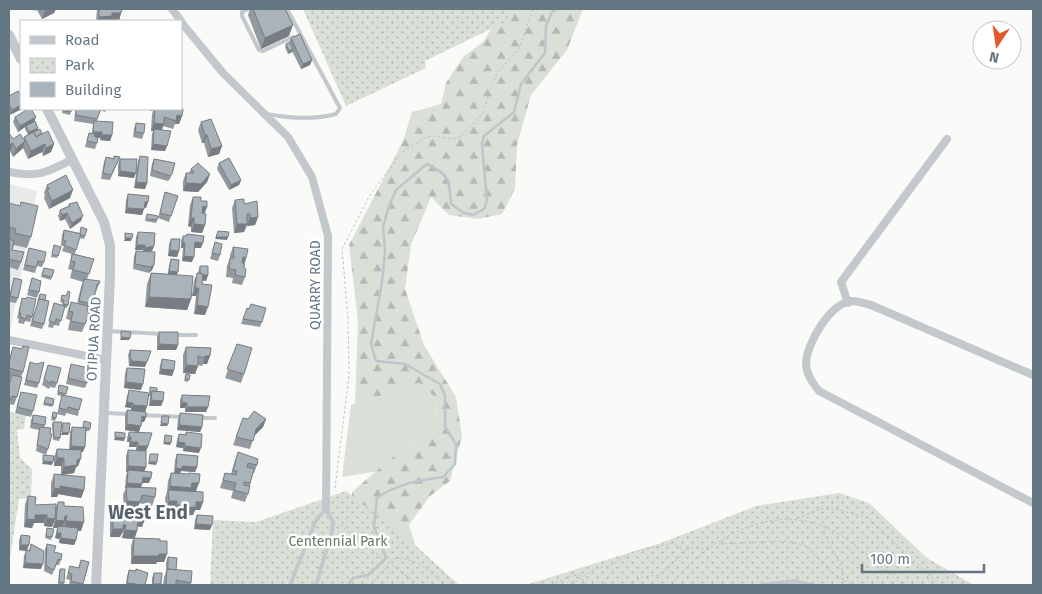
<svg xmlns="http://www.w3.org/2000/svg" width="1042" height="594" font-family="'Fira Sans',sans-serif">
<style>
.built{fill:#e8e9e9}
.grass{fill:#dadfd7}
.forest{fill:url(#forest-firs)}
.park{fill:url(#park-dots)}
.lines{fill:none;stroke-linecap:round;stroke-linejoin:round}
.stream{stroke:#bbc7cb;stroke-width:2.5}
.path{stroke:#bbbfc2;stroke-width:1;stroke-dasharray:2.5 2.5;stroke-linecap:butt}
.service{stroke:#c3c8cc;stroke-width:4}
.minor{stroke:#c3c8cc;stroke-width:8}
.tertiary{stroke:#c3c8cc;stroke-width:10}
.path-bridge{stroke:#bbbfc2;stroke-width:1;stroke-dasharray:2.5 2.5;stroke-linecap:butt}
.wall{fill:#929a9f}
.shaded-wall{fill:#777d82}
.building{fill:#aab3b9;stroke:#777d82}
.labels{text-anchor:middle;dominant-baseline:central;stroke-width:5;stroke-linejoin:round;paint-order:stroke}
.street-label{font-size:14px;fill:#657683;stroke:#fff}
.park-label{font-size:14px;fill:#687a64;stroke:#fff}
.district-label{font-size:19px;font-weight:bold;fill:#57646e;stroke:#fff}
</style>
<defs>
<pattern id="forest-firs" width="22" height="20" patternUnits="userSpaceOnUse" patternTransform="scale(1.25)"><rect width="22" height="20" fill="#dadfd7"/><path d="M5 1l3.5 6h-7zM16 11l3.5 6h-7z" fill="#b4b9b4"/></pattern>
<pattern id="park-dots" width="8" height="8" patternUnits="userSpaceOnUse" patternTransform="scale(1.25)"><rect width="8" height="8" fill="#dadfd7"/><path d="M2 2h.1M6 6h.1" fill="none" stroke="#b4b9b4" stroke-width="1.8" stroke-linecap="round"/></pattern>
</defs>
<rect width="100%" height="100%" fill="#fafaf8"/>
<!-- built -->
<path class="built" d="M9 184 37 191 11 327 9 326Z"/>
<!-- grass -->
<path class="grass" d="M419 383 436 398 437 423 419 442 395 455 378 471 342 477 351 405Z"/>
<!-- forest -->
<path class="forest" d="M504 9H583L567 50 531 95 517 145 515 189 502 214 478 219 449 215 431 197 411 245 405 289 424 345 456 397 462 436 450 481 430 496 409 525 419 556 312 585 350 530 352 492 395 455 419 442 437 422 436 398 419 383 355 404 358 321 349 245 403 141 412 112 441 104 446 83 463 57 483 42Z"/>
<!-- park -->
<g class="park">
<path d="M303 9H511L507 21 425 61 426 68 346 106Z"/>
<path d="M9 412 26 415 24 429 17 430 20 458 32 469 31 498 19 499 9 565Z"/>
<path d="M346 491 414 544 459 585H210L213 520 256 522Z"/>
<path d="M839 493 869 503 927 558 974 585H525L661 543 756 506Z"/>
</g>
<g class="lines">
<!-- stream -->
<path class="stream" d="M348 585 353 578 368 575 386 558 374 527 377 498C397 484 419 480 443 477L455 464 456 444 445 427V396L440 384 405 364 376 361 371 344 382 282 385 250 383 227 389 206 396 190 427 164C450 175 449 179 451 204L464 213 473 215 484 209 487 201 482 144 484 136 514 112 521 84 545 53 546 26 552 12 557 9"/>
<!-- path -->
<g class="path">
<path d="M335 488 349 376 348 318 342 249 370 195 402 152 426 137 435 136 451 139 460 137 482 114 496 74 519 49 533 9"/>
<path d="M798 518 820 509H836L868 518 940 585"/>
<path d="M340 525 364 544"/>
<path d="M824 527C825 548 844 557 843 581"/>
<path d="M719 544 787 541 806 546 834 574 852 585"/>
<path d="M401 572 419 585"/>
<path d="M371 585 393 559C413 555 431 571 444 585"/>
<path d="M551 585 570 576 579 575 587 585"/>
<path d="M571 585 596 568 609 566 633 552 673 543 686 551"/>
<path d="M601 585 603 583 610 585"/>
<path d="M628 585 643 577 659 575 690 548 710 549"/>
<path d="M671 585C709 538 775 499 834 531 857 544 882 568 903 585"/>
</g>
<!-- service -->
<g class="service">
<path d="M248 9 242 12V16L259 50 263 51 293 37"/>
<path d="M267 114C288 118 314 120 336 114L340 108 287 9"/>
<path d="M108 331 163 334"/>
<path d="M175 335H196"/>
<path d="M106 413 129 414"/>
<path d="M141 415 184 417"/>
<path d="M198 418H215"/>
<path d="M290 585 316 520 326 509 333 522 332 531 316 585"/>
<path d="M762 585 794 581 812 585"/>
</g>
<!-- minor -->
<g class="minor">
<path d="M172 9 181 21"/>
<path d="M181 22 223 73 288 137 312 177 328 236 326 509"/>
<path d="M9 172C38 178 48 172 73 159"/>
<path d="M848 303 841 282 947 139"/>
<path d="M9 340 106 360"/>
<path d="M1033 375 871 305C865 304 858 301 852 301 830 303 807 343 806 363 806 374 812 382 819 391L1033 503"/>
</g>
<!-- tertiary -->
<g class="tertiary">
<path d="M9 35 21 59"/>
<path d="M47 109 104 222 110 245V276L96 585"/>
</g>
<!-- path-bridge -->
<path class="path-bridge" d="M364 544 401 572"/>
</g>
<!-- wall -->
<g class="wall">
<path d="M34 9H56L54 13 42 19 37 10 35 11Z"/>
<path d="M97 9H122L119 21H96Z"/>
<path d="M250 9H285L289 36 261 49 248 15Z"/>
<path d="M291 38 312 60 310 65 301 69 292 51V52L288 54 285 47 286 44 289 43Z"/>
<path d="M9 96H21L10 115 9 113Z"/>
<path d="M63 109H71L70 115 62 113Z"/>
<path d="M76 109H106L105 112 100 110 97 121 112 135 110 141 100 140 101 138 95 137 97 143 95 149 85 147 89 133H92L93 124 74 121 75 113Z"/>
<path d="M150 109H183L182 116 179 124H175L173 129 163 126 162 130 167 146 165 151 151 150 152 134 153 131H151L152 114 153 111H150Z"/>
<path d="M15 117H36L34 122 38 128 37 130 41 135 54 144 51 152 43 156 42 152 28 159 23 148 22 149 13 157 10 151 9 152V133L13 139H24V137L28 135 25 129V127L18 132 13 122Z"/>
<path d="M201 122 222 146 219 154 208 157 204 143H202L198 130Z"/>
<path d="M136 123 144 133 142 139 133 137 134 129Z"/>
<path d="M114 156 120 157 110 180 101 179 104 162 106 157 113 158Z"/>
<path d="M140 156 147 183 145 189 134 188 138 161Z"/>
<path d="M120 159 134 178 118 176V164Z"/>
<path d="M154 159 175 163 170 179 168 181 150 176 152 164Z"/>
<path d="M219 163 241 180 239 185 229 190 217 169Z"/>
<path d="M191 169 210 174 207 182 198 192 183 191V181L186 173H189Z"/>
<path d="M47 185 70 198 49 209 44 198 45 195 44 193Z"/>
<path d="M165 192 178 196 169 222 158 218Z"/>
<path d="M128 194 148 202 146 208 144 207 142 215 125 213 126 200Z"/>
<path d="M193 197 201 201 207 207 204 214 205 225 202 233 191 232V227L188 226 190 205Z"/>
<path d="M235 200 244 204 258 217 255 225 247 226V225L244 232 234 233 232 208Z"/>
<path d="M9 203 31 237 27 248 14 245 12 250 21 262 18 270 9 267V270V239L12 240 9 239Z"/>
<path d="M69 204 81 221 70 229 65 219 60 221 58 216 60 210 68 206Z"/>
<path d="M147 214 157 220 156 223 145 221Z"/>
<path d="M87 229 84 239 79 238 75 254 94 259 87 279 99 284 96 292H95L91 310 95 316 94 319 88 317 82 332 68 330 70 320 66 319 68 310 71 302 77 304 81 287 83 282 70 278 72 270 68 269 72 254 62 251 64 246H61L62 235 64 230 80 233Z"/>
<path d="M138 232 154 246 152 251 149 252 154 265 152 270 149 273 133 269 134 256 136 251H143V250H135L136 237Z"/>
<path d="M187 234 201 248H194L192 262 182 261 183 248H181V241L183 236H186Z"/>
<path d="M171 239 179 251 177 257 168 256 169 244Z"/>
<path d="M215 242 220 255 218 261 210 259Z"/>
<path d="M54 245 61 247 57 258 51 257Z"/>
<path d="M233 247 246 258 244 268 245 277 242 285 232 283 233 278 226 277 227 266 230 258V255Z"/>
<path d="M29 248 44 262 42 267 37 266 35 273 23 270Z"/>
<path d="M171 259 177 275 191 299 187 310 145 307 147 284 151 273 168 274 169 265Z"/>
<path d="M200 266 208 275 206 281 202 280V284L205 315 194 314 196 296H192L194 281 197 273H198Z"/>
<path d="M43 270H54L51 280 41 277Z"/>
<path d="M14 278 18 298 16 303 9 302V297Z"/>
<path d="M32 278 39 292 37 298 27 295Z"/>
<path d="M40 294 45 300 44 324 42 329 30 326 37 304Z"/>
<path d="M62 295 68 305 67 308 64 307 59 326 54 325 53 328 48 327 54 303 62 305 63 303 60 302Z"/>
<path d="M22 298 32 317 30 322 25 321 24 324 18 323 19 319 17 318Z"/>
<path d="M247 308 262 322 260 327 241 324Z"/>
<path d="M159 332 178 345 176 350H157V337Z"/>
<path d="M237 344 244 374 241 383 225 378Z"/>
<path d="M23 346V372L21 377 17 397 14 405 9 404V406V382L11 378 9 377V359L13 347 22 349Z"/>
<path d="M186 347 211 348 207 364H203L202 366 198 365 195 374 183 373V355Z"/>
<path d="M130 350 145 367 129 366 128 355Z"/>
<path d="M162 359 174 370 172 376 159 374 160 365Z"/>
<path d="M30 362 39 383 37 388 24 385Z"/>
<path d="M71 364 87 383 85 388 66 384Z"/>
<path d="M48 365 57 383 55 388 50 387 49 389 42 385Z"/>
<path d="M127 368 141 390 124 388 125 373Z"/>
<path d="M186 374 190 375 188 382 184 381Z"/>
<path d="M59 385 68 387 65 395 79 410 78 416 66 413 65 416 57 414 62 396 57 395Z"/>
<path d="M150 387 157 392 163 401 161 406H149L150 396H149Z"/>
<path d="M129 390 147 406 145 412 146 417 144 422H141L139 432 125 430V415L127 410H131V408L125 407 127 396Z"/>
<path d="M21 392 33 411 31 417 15 413Z"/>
<path d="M182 395 208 407 206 412H185V408H180V400Z"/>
<path d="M46 397 53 405 52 407 43 405Z"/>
<path d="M53 412 56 418 55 421 51 420Z"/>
<path d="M180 413 202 427 200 432 177 430 178 419Z"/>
<path d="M33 415 45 425 44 427 48 449 46 455 36 451 39 430 30 428 31 420Z"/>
<path d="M243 418 248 419H266L263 427 254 436 250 449 233 445Z"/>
<path d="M84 421 90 429 89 431H86L83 452H81V458L78 466 76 467 74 473 63 475 84 490 81 498 58 494 57 497H51V483L54 474 61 475V466H54V457L57 449H69L70 432 72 427H83Z"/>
<path d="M53 422 60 438 59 441 53 440 52 424Z"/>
<path d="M129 432 146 452V467L144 472 149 483H142L141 488 155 497 152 506 139 503 137 508 142 527 137 526V531L135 538 160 541 167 554 164 562H157L156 564H131V546L133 539 122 538 123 533H122L120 537H110V522L113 514H124L125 509H124L123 495 126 488H125L126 476 127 472H126V456L128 450 136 451V447H129V442H127V438Z"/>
<path d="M186 432 199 453 183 451V448L176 447 177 440 179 434 185 435Z"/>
<path d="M238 452 257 465 254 473H253L248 494 245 502 231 498 233 491 220 488 225 473 231 474 235 460Z"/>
<path d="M177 454 197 467 195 472 181 471 180 474H188L189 473 196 491 203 502 200 510H195L193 515 177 516V513H174V509H166L165 498 167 492 168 481 171 473H174L175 460Z"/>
<path d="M28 496 35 505 55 509 58 502 64 506 81 531 77 530 76 540 74 545 59 543V539L55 538 57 528H53L54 521 52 527 44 526V523H34L32 528 24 527 25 504Z"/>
<path d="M197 515 210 530 194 529 195 520Z"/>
<path d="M47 528 52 537 51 540 45 538Z"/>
<path d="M21 535 27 550H29L31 544 41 569 23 568 24 556 26 551 19 550V540Z"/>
<path d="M47 544 61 560 59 565H56L52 575 44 571 45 549Z"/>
<path d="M168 557 176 570 191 583V585H163L164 577 166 572V563Z"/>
<path d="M81 560 89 562 83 585H69L70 580 66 579 70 566 78 568Z"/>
<path d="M60 569 64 583 63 585H58L59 571Z"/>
<path d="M136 569 145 585H126L127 576 129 570 135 571Z"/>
<path d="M154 573 161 584V585H152V578Z"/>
</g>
<!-- shaded-wall -->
<g class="shaded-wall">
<path d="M50 9H56L54 13 42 19 45 11Z"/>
<path d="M112 13H121L119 21H97L99 17Z"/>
<path d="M293 25 289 36 261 49 265 38Z"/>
<path d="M293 49 292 52 288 54 289 51Z"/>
<path d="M312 60 310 65 301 69 303 64Z"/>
<path d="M21 105V109H22L10 115 12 110Z"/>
<path d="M177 115 182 116 179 124H175Z"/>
<path d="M36 117 34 122 26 126 25 127 18 132 20 126Z"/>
<path d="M154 123 164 124 161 132 154 129 153 131H151Z"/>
<path d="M38 128 37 131 28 135 29 132Z"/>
<path d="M93 132H102L101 138 91 137Z"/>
<path d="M102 135H112L110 141 100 140Z"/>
<path d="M205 135H207L204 143H202Z"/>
<path d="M25 141 22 149 13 157 16 149Z"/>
<path d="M13 143 10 151 9 152V145Z"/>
<path d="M45 144 42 152 28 159 31 151Z"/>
<path d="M54 144 51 152 43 156 46 148Z"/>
<path d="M153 144 167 146 165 151 151 150Z"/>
<path d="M222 146 219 154 208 157 211 149Z"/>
<path d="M120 171 136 173 134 178 118 176Z"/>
<path d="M210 174 207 182 198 192 183 191 186 183Z"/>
<path d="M241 180 239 185 229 190 231 185Z"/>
<path d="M136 182 147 183 145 189 134 188Z"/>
<path d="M73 190 70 198 49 209 52 201Z"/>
<path d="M145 202H148L146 208 143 207Z"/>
<path d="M203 206 207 207 204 215H200Z"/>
<path d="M127 208 144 209 142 215 125 213Z"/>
<path d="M67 213 65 219 60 221 62 215Z"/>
<path d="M83 216 81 221 70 229 72 223Z"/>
<path d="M258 217 255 225 247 226 250 218Z"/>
<path d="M191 218H194L191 227 188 226Z"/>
<path d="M194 224 205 225 202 233 191 232Z"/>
<path d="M237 224H247L244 232 234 233Z"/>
<path d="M216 237H228L227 240 215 239Z"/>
<path d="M125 238H132L131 241H124Z"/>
<path d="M195 242 203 243 201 248H193Z"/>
<path d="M183 243H185L183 248H181Z"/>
<path d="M137 245H145L143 250H135Z"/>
<path d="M154 246 152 251 143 253 145 248Z"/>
<path d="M170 250 179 251 177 257 168 256Z"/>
<path d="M184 256 194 257 192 262 182 261Z"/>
<path d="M243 257 246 258 243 266H240Z"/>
<path d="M154 265 152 270 149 273 151 267Z"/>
<path d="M169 271 178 272 176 277 167 276Z"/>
<path d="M200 275H208L206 281 198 280Z"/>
<path d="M195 288H199L196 296H192Z"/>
<path d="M149 297 191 299 187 310 145 307Z"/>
<path d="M197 305 208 307 205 315 194 314Z"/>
<path d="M121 337 130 338 129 340H120Z"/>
<path d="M159 344 178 345 176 350H157Z"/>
<path d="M205 356H210L207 364H203Z"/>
<path d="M131 361 147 362 145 367 129 366Z"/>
<path d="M186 365 198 366 195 374 183 373Z"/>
<path d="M161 369 174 370 172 376 159 374Z"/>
<path d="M126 382 143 384 141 390 124 388Z"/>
<path d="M151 400 163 401 161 406H149Z"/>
<path d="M127 402 133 403 131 408 125 407Z"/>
<path d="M182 402 187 403 185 408H180Z"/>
<path d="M133 405 147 406 145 412 131 410Z"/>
<path d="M187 407H208L206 412H185Z"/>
<path d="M142 416 146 417 144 422H140Z"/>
<path d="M266 419 263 427 253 437 256 429Z"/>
<path d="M161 423 168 424 167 426H160Z"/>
<path d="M127 424 141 426 139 432 125 430Z"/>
<path d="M179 425 202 427 200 432 177 430Z"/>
<path d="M62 432 69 433 68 435H61Z"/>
<path d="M115 437 125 438 124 441 114 440Z"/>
<path d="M129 437H131L129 442H127Z"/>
<path d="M131 442H138L136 447H129Z"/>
<path d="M164 442 171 443 170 445 163 444Z"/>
<path d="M178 442 185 443 183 448 176 447Z"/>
<path d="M71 446 85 447 83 452 69 451Z"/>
<path d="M138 446H148L146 452 136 451Z"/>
<path d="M185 446 201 448 199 453 183 451Z"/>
<path d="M57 458H64L61 466H54Z"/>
<path d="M81 458 78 466 76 467 74 473 61 475 64 467Z"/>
<path d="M43 461 53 462 52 465 42 464Z"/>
<path d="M149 462H157L156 465 148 464Z"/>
<path d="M128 466 146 467 144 472H126Z"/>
<path d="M182 466 197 467 195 472 181 471 180 474H174L176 468Z"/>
<path d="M143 477 151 478 149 483H141Z"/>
<path d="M127 483 142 484 140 490 125 488Z"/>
<path d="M192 483H199L196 491H168L170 486Z"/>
<path d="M60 486 84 490 81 498 58 494 57 497H51L54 488Z"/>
<path d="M127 501 140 502 137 510 126 508 125 509H124Z"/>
<path d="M169 501H177L174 509H166Z"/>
<path d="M196 502H203L200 510H195L193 515 177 516 180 508Z"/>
<path d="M177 505H180L177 513H174Z"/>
<path d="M35 515H47L44 523H34L32 528 24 527 27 519Z"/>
<path d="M65 516H67L64 524H63L61 529 58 526 57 528H53L56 520Z"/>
<path d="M47 518 55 519 52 527 44 526Z"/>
<path d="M138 518 145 519 142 527 135 526Z"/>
<path d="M66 521 84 522 81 531 64 529Z"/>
<path d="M196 524 212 525 210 530 194 529Z"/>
<path d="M123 525H126L120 537H110L113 529Z"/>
<path d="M125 530 137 531 134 539 122 538Z"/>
<path d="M57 533H61L59 539 55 538Z"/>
<path d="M61 538 76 540 74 545 59 543Z"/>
<path d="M21 545H29L27 551 19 550Z"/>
<path d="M159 554H167L164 562H157L156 564H131L133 556Z"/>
<path d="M25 563 43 564 41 569 23 568Z"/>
<path d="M127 583 136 584 135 585H126Z"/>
</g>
<!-- building -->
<g class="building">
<path d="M99 9H122L121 13H112V16L99 17Z"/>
<path d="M253 9H285L293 25 265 38Z"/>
<path d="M300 34 312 60 303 64 291 38Z"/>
<path d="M290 42 293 49 289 51 286 44Z"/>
<path d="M18 91 21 96V105L12 110 9 104V96Z"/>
<path d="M28 109H31L36 117 20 126 15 117Z"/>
<path d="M63 109H71V112L63 111Z"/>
<path d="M76 109H101L97 119 76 115Z"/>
<path d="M155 109H183L182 116 177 115 176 121 164 117V124L154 123Z"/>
<path d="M211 119 222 146 211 149 207 135H205L201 122Z"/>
<path d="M35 121 38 128 29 132 26 126Z"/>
<path d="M94 121 113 122 112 135H102V132H93Z"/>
<path d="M136 123 145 124 144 133 135 132Z"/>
<path d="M40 129 42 133 36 137 33 132Z"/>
<path d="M154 129 171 131 167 146 153 144Z"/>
<path d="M48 131 54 144 46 148 45 144 31 151 24 137 34 132 36 137Z"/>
<path d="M9 133 13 139 20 134 25 141 16 149 13 143 9 145Z"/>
<path d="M89 133 95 134V137L98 138 97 143 87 141Z"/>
<path d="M114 156 120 157 111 175 103 173 106 157 114 159Z"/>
<path d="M140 156 148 157 147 183 136 182Z"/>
<path d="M229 158 241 180 231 185 219 163Z"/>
<path d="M120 159H137L136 173 120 171Z"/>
<path d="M154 159 175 163 172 174 170 176 152 170Z"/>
<path d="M198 163 210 174 201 184 186 183V173H194L191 169Z"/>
<path d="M66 175 73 190 52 201 47 190 49 189 47 185Z"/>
<path d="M165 192 178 196 171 216 160 213Z"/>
<path d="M128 194 149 196 148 202H145L144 209 127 208Z"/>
<path d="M193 197H201V201H207V207L203 206 202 213 206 214 205 225 194 224V218H191Z"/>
<path d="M244 199V204L257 201 258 217 250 218V214H247V224H237L235 200Z"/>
<path d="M21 202 38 206 31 237 15 233 16 229 9 227V203L20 206Z"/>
<path d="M77 202 83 216 72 223 67 213 62 215 60 210 70 206 69 204Z"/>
<path d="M147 214 158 216 157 220 146 219Z"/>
<path d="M81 227 87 229 85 236 80 235 81 234 80 233Z"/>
<path d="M64 230 81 234 76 250 64 245 66 241 63 240Z"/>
<path d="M218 231 229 232 228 237H216Z"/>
<path d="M138 232 155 233 154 246 145 248V245H137Z"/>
<path d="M125 233 133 234 132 238H125Z"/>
<path d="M187 234 204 236 203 243 195 242 194 257 184 256 185 243H183V236H187Z"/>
<path d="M9 239 14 241 12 250 24 252 21 262 9 259Z"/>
<path d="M171 239H180L179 251 170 250Z"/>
<path d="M215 242 222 244 220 255 212 253Z"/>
<path d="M54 245 61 247 58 256 52 254Z"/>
<path d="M233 247 248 249 246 258 243 257 242 263H244V268L246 269 245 277 235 275 236 270 229 269 230 258H234Z"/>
<path d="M29 248 46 252 44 262 38 261 36 267 25 265Z"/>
<path d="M136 251 155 252 154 265 151 267 135 264Z"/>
<path d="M72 254 94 259 89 274 73 270 75 262 71 261Z"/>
<path d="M171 259 179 260 178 272 169 271Z"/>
<path d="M200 266H208V275H203V274L200 273Z"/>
<path d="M44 268 54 270 52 277 42 275Z"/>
<path d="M151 273 193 276 191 299 149 297Z"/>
<path d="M197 273 203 274 202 284 212 285 208 307 197 305 199 288H195Z"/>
<path d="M14 278 22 280 18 298 10 296Z"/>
<path d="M32 278 41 281 39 292 29 290Z"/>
<path d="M84 279 100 281 99 284H97L93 304 79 301Z"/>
<path d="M68 291 70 292 68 305 63 304 64 300 61 299 62 295 66 296Z"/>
<path d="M40 294 46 295 45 300 39 299 38 301Z"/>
<path d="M27 297 36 299 32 317 27 315 26 319 20 317 21 313H19L22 298 26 299Z"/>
<path d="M39 299 49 301 44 324 32 321Z"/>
<path d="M71 302 88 306 87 311 90 312 85 324 71 321 73 312 69 311Z"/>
<path d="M54 303 65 306 61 321 56 319 55 323 49 321Z"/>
<path d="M251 304 266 308 262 322 243 319 247 308 249 309Z"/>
<path d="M89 309 97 311 95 316 89 315 90 312 89 311Z"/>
<path d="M121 331 131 332 130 338 121 337Z"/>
<path d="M159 332H178V345L159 344Z"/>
<path d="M237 344 252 348 244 374 227 369Z"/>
<path d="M23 346 29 347 23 372 9 368V363L13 347 22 349Z"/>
<path d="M186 347 211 348 210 356H205V358L198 356V366L186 365Z"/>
<path d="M130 350 151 351 147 362 131 361Z"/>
<path d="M162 359 175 361 174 370 161 369Z"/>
<path d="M30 362 36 364 44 362 39 383 26 380Z"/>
<path d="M71 364 89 368 87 383 68 378Z"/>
<path d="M48 365 61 368 57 383 51 381V384L44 379Z"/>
<path d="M127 368 145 369 143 384 126 382Z"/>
<path d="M186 374 190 375 189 380 185 378Z"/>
<path d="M12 375 22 377 17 397 12 396 11 399H9V382H10Z"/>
<path d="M59 385 68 387 66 394 58 392Z"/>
<path d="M150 387 157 388V392L152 391 151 393H150Z"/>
<path d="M129 390 149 393 147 406 133 405V403L127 402Z"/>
<path d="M152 391 164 392 163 401 151 400Z"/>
<path d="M21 392 37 395 33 411 17 407Z"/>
<path d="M62 395 82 399 79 410 68 407 67 410 59 408Z"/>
<path d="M182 395 210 396 208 407H187V403L182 402Z"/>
<path d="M46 397 54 399 53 405 44 403Z"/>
<path d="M127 410 146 412V417L142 416 141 426 127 424Z"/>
<path d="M254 411 266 419 256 429 253 441 236 437 243 418 248 419Z"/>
<path d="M53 412 57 413 56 418 52 417Z"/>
<path d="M180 413 203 415 202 427 179 425Z"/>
<path d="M33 415 46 417 45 425 32 423Z"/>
<path d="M162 416H169L168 424 161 423Z"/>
<path d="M84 421 91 423 90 429 83 427Z"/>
<path d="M53 422H62L60 438 54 437Z"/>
<path d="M63 423H70L69 433 62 432Z"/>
<path d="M40 427 51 428 50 434H52L48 449 37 445Z"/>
<path d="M72 427 86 428 85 447 71 446Z"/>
<path d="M115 432 125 433V438L115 437Z"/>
<path d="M129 432 152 433 148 446H138V442H131V437H129Z"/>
<path d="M186 432 202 434 201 448 185 446V443L178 442 179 434 186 435Z"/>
<path d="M165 435 172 436 171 443 164 442Z"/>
<path d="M57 449 81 450V458L77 460V465L64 467V458H57Z"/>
<path d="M128 450 146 451V467L128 466Z"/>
<path d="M238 452 258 459 257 465 248 463 247 467 254 469 250 483 244 482V485L250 486 248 494 234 490 236 483 223 480 225 473 236 475 237 471H233Z"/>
<path d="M150 454H158L157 462H149Z"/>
<path d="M177 454 198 456 197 467 182 466V469L176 468Z"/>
<path d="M43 455 54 456 53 462 43 461Z"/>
<path d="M128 470 152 472 151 478 143 477 142 484 127 483Z"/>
<path d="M171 473 189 474V473L200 474 199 483H192L191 488 170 486Z"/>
<path d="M54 474 85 477 84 490 60 486V489L54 488Z"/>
<path d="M126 487 156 488 155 497 142 495 140 502 127 501Z"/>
<path d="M168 490 203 492V502H196V507L180 508V505H177V501H169Z"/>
<path d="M28 496 36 497 35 505 56 504 55 519 47 518V515H35V520L27 519Z"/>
<path d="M58 502H64V506L83 507 84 522 66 521 67 516H65L64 521 56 520Z"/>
<path d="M126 508 146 509 145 519 138 518 137 531 125 530 126 525H123V529H113V514H126Z"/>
<path d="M197 515 213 516 212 525 196 524Z"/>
<path d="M58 526 78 528 76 540 61 538V533H57Z"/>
<path d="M47 528 54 529 52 537 46 536Z"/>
<path d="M21 535 30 536 29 545H21Z"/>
<path d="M134 538 160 539V541H167V554H159V556H133Z"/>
<path d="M31 544 44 551 43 564 25 563 26 550 30 551Z"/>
<path d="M47 544 56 546 54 552 62 554 61 560 58 559 54 570 46 566Z"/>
<path d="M168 557 177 558 176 570 168 569Z"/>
<path d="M81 560 89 562 83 584 71 581 72 574 68 573 70 566 79 568Z"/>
<path d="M60 569H65L64 583 59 582Z"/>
<path d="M136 569 148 573 145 585H135L136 584 127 583 129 570 136 571Z"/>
<path d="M167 569 192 571 191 583 176 580V585H166Z"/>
<path d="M154 573H162L161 584H153Z"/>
</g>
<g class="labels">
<!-- street labels -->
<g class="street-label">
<text transform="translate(315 285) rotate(-90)">QUARRY ROAD</text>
<text transform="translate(94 339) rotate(-87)">OTIPUA ROAD</text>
</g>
<!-- park labels -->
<g class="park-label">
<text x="338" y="541">Centennial Park</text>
</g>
<!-- district labels -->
<g class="district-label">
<text x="148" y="512">West End</text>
</g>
</g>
<!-- border -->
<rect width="1042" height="594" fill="none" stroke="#657683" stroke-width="20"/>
<!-- legend -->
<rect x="20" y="20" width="162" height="90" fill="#ffffff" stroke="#c1c8cd"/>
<rect x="30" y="36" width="25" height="8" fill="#c3c8cc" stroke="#c1c8cd"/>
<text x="65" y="45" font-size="15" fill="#657683">Road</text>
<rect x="30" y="58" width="25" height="15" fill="url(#park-dots)" stroke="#c1c8cd"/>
<text x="65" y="70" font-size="15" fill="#657683">Park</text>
<rect x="30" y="82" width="25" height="15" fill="#aab3b9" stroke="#c1c8cd"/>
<text x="65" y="95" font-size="15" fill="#657683">Building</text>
<!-- north arrow -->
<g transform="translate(997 45) rotate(193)"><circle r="24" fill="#ffffff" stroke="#c1c8cd"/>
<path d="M0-4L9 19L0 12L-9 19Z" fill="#e4572e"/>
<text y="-8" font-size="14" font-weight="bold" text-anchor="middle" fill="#657683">N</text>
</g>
<!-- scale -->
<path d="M862 564v8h122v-8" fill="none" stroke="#657683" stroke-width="2.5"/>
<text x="870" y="564" font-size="15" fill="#657683" stroke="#ffffff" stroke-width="4" paint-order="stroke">100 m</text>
</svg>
